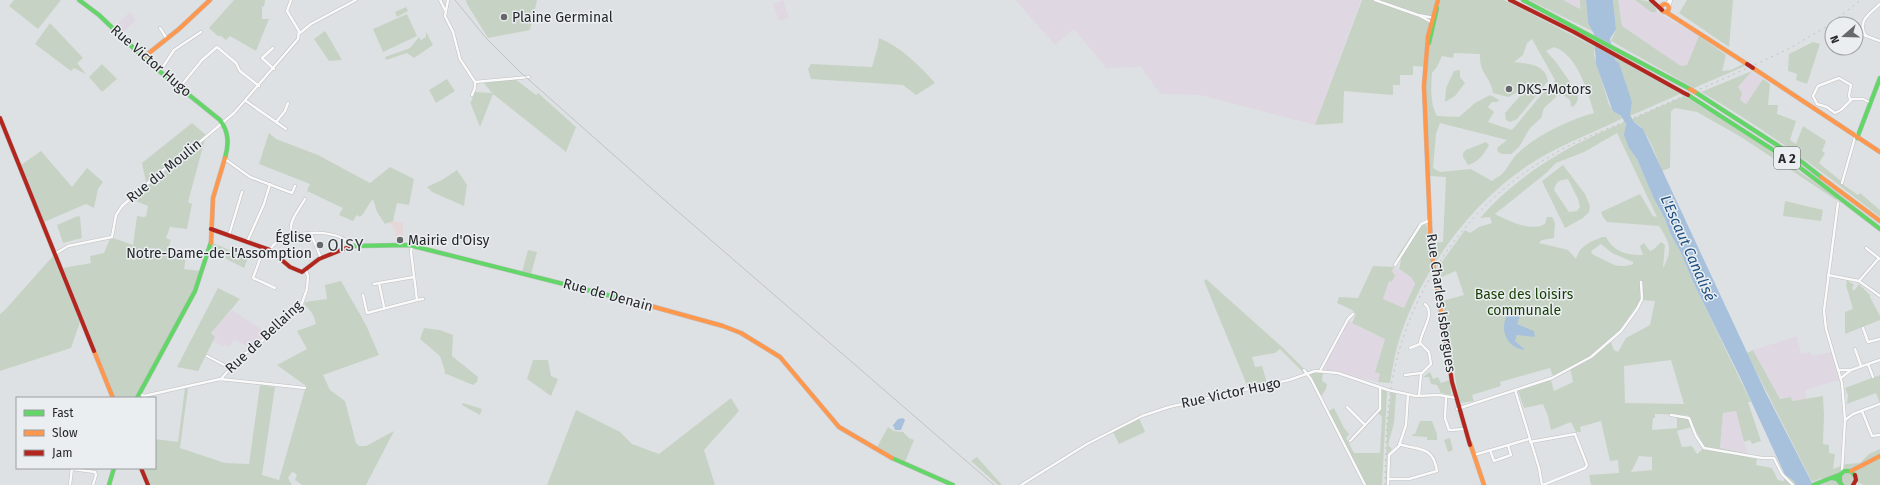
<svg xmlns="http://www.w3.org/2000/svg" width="1880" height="485" font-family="'Fira Sans',sans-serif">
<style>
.industrial{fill:#dfd8e3}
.education{fill:#e5d7d7}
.green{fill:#c6d3c4;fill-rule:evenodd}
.water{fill:#a7c1dd}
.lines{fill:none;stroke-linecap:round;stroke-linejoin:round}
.street-casing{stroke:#bebfc1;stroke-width:3.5}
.fast-casing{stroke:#bebfc1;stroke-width:5}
.slow-casing{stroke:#bebfc1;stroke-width:5}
.jam-casing{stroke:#bebfc1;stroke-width:5}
.street{stroke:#fafafb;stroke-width:2.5}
.fast{stroke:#63d668;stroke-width:4}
.slow{stroke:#ff974d;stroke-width:4}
.jam{stroke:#b3261e;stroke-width:4}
.tram{stroke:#c1c2c2;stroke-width:1}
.rail{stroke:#c1c2c2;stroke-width:1;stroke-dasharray:2 4;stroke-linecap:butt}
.slow-bridge-casing{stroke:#bebfc1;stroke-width:5;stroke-linecap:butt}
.jam-bridge-casing{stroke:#bebfc1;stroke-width:5;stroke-linecap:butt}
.slow-bridge{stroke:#ff974d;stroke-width:4}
.jam-bridge{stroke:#b3261e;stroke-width:4}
.poi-dot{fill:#66686a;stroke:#eaeef1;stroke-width:1.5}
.labels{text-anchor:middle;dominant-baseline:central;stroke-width:3;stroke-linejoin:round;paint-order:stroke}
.shield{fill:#eaeef1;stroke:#616365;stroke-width:1}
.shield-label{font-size:13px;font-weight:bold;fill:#262729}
.poi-label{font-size:14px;fill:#262729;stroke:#eaeef1;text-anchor:start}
.street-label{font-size:14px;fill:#262729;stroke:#eaeef1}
.park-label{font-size:14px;fill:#173e00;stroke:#eaeef1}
.water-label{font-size:15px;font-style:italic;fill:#1d4e81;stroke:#eaeef1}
.quarter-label{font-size:16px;letter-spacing:1px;fill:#383b3e;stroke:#eaeef1}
</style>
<rect width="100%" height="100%" fill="#dee1e3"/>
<!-- industrial -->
<g class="industrial">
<path d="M783 0 789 18 779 21 773 4Z"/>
<path d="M1015 0H1361L1315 125 1200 95 1160 94 1141 67 1106 68 1074 29 1055 45Z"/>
<path d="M1563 0H1580V9Z"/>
<path d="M1618 0H1635L1651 11 1657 12 1699 36 1687 65 1681 66 1622 26Z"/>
<path d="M130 12 136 20 122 34 114 27Z"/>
<path d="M1752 71 1763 79 1746 104 1740 100 1738 87Z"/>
<path d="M1394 267 1411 277 1415 284 1404 308 1383 299 1389 281 1392 282 1395 275 1392 271Z"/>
<path d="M232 310 258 327 268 333 250 348 234 340 230 347 225 345 224 347 213 341 215 337 210 333Z"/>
<path d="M1347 320 1385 339 1375 372 1380 374 1378 382 1322 369Z"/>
<path d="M1797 336 1801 354 1810 352 1812 356 1832 352 1839 380 1805 390 1807 399 1791 401 1790 397 1780 399 1753 350Z"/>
<path d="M1736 411 1744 442 1748 454 1720 448 1723 413Z"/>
</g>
<!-- education -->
<path class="education" d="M393 221 403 223V237H395L396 232 389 222Z"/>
<!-- green -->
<g class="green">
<path d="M14 0H61L38 29 9 6Z"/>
<path d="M234 0H265L264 7 262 6V19H269L256 51 230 36 226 40 221 36H218L209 28Z"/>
<path d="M466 0H537L530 30 488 38 467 4Z"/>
<path d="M1362 0H1504L1595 47 1594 55 1609 105 1614 112 1623 118C1595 132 1565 143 1538 159 1472 199 1418 273 1397 347 1394 359 1392 371 1390 383L1378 382 1380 374 1375 372 1385 339 1352 323 1356 314 1352 310 1337 303 1339 297 1358 298 1373 266 1394 267 1392 271 1395 275 1392 282 1389 281 1383 299 1404 308 1415 284 1411 277 1399 269 1401 260 1397 257 1418 225 1425 222 1426 226H1427L1429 243 1443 242 1446 177 1430 176 1426 82 1427 67 1413 66V75H1400V85H1393V95L1344 91 1343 123 1315 125ZM1532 39 1555 80 1553 85 1542 94 1512 130 1488 122 1494 112 1488 107 1492 102H1498L1499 100 1490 95 1475 103 1459 117 1437 116C1430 103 1431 88 1432 73L1437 67 1442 56 1453 58 1454 53 1480 54C1479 74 1491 77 1493 93L1508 97 1528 87 1505 113 1506 120 1510 122 1517 119 1548 81C1545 64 1529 64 1514 62L1523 55 1527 43ZM1554 47C1577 54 1588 92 1594 113 1569 120 1536 135 1517 154 1511 160 1508 168 1502 174 1499 177 1495 178 1492 181L1471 169 1440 172 1433 168 1436 134 1440 123 1507 140 1498 147 1497 151 1502 154H1511L1519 147 1530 128 1541 118 1544 108 1557 96 1563 95 1570 100 1571 106 1573 107C1578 102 1579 98 1577 92L1556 62 1546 51Z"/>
<path d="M1529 0H1563L1580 9V0H1586L1588 23 1594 32Z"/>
<path d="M1613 0H1618L1622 26 1681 66 1687 65 1699 36 1726 55 1722 71 1731 70 1743 64 1745 66 1694 88 1611 41 1616 29Z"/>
<path d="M1635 0C1645 0 1654 1 1657 12H1651Z"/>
<path d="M1687 0H1733L1729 47 1679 13Z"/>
<path d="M406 7 408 11 397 17 395 12Z"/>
<path d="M407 14 417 36 383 52 373 29Z"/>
<path d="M50 23 83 58 77 63 86 74 74 68 71 71 35 44Z"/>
<path d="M325 31 327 34 342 60 329 61 314 39Z"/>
<path d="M426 32 433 45 414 58 407 53 386 60 385 57 410 48 419 37 421 40 426 37Z"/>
<path d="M879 38C901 47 919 65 935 83L916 95 903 85 811 79 808 69 811 64 872 67 878 46Z"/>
<path d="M1813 42 1820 44 1807 84 1796 80 1797 74 1788 71 1789 54Z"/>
<path d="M1614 57 1623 62 1680 94 1630 116V109L1632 102Z"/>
<path d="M102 64 117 79 102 92 89 77Z"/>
<path d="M1460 70V77L1465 83 1455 96 1445 102 1446 88 1454 71Z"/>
<path d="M1752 71 1738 87 1742 93 1740 100 1746 104 1763 79 1770 84 1768 105H1778L1777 114 1796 121 1790 140 1796 144 1803 126 1826 141 1822 151 1825 153 1819 163 1841 181V183L1858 195 1860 193 1880 210V217C1823 172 1764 128 1701 92Z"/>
<path d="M447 79 455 91 436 103 429 90Z"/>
<path d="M515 79 536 95 538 93 576 127 566 152 493 94 480 127 470 102H471L475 92 492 93 484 83Z"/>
<path d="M1684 96 1747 135 1837 198 1836 200 1741 137 1697 112 1675 108 1671 111 1670 168 1662 171C1656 156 1651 140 1641 127 1639 124 1634 123 1632 119Z"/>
<path d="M1625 122 1629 148 1637 159 1654 199 1665 219 1670 233 1680 251 1694 284 1751 402H1748L1761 441 1752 444 1750 440 1744 442 1736 411 1723 413 1720 448 1748 454 1747 457 1757 459 1756 465 1772 468 1778 480 1784 481 1785 475 1793 480 1796 485H1591L1589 475 1619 473 1618 460 1610 461 1601 421 1580 427 1581 432H1576L1571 422 1551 430 1548 416 1543 404 1524 408 1518 391 1551 380 1554 391 1573 382 1570 368 1553 376 1550 368 1500 382 1501 386 1472 395 1474 401 1461 403 1459 400 1442 301 1464 295 1456 271 1439 278 1436 270 1465 230 1470 233 1479 227 1492 223 1490 217 1480 218C1518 174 1572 143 1625 122ZM1617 133 1657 217 1653 216 1640 194 1601 212 1603 217 1607 222 1659 226C1670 243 1673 250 1663 268L1665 245 1661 242 1654 249 1650 251 1644 243 1640 246 1643 255C1627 256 1613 251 1606 237H1602C1590 242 1580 245 1576 259L1568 250 1539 243 1542 240 1554 238 1555 223 1552 217H1547L1545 224C1530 232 1509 221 1495 214L1545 174 1556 163 1584 152ZM1601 244 1612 253 1633 262V264C1618 269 1613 264 1600 258 1595 255 1593 256 1591 251ZM1641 300 1655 301 1650 325 1626 338 1618 352 1614 350 1610 340 1620 330ZM1671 360 1684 404 1625 403 1624 366ZM1655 414 1687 415 1705 447 1697 454 1692 446 1682 447 1677 431 1692 427 1688 419 1677 417V428L1652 430 1653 418H1655ZM1639 456 1652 457V470L1631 472Z"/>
<path d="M192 123 206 135 146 182 142 163Z"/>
<path d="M269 133 276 139 318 155 370 183 390 167 414 179 409 205 397 203 393 221 385 224 377 212 373 199C368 204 366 212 360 217L357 215 353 221 339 215 343 208 307 191 310 184 259 164Z"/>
<path d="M205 139 188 202 192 204 187 229 170 227 166 238 171 240 167 251 186 257 184 269 201 271 193 292 135 398H115L63 268 91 263 90 256 104 253 110 239 113 238 133 245 137 216 144 217 146 216 148 206 131 199Z"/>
<path d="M1486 142 1489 145C1483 155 1480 161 1468 165L1463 157V153L1466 150Z"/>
<path d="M41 151 72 187 87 168 103 182 98 189 94 208 86 204 44 222 21 165Z"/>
<path d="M1563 165 1585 194 1590 206 1589 212 1583 218 1565 228 1542 181ZM1568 179 1578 199 1580 207 1577 211 1569 212 1554 190C1556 181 1560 180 1568 179Z"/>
<path d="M457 170 467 185 464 206 432 192 427 187 442 180Z"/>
<path d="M1785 201 1823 210 1821 221 1783 216Z"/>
<path d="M78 216 80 217 82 238 63 243 57 225Z"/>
<path d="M213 243 248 258 244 268 211 251Z"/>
<path d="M528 250 537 252 531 274 522 272Z"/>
<path d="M53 256 80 322 71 348 0 371V314L5 310Z"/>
<path d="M1206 279 1282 347 1305 370 1315 373 1323 372 1322 381 1327 384 1326 389 1320 398 1309 378 1280 349 1275 353 1252 357 1255 367 1262 366 1268 386 1249 390 1204 281Z"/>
<path d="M1847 280 1854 285 1852 288 1854 291 1859 284 1870 295V297L1880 316V320L1845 334V312L1853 309 1846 285Z"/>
<path d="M341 281 366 325 379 355 323 375 330 390 345 401 356 443 359 446H366L394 431 366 485H302L295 480 297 475 295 473 292 472 288 478 292 485H150L143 468H155V439L178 442 185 388H188L180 448 225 463 249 464 260 385 275 387 262 475 279 480 306 386 277 365 307 349 297 331 316 324C314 314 310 310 304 304L305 302 327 299 325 285Z"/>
<path d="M218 288 240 299 211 333 215 337 198 371 177 367Z"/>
<path d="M424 328 440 330 453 335 452 356 478 377 477 382 473 385 444 373 445 371 440 356 420 339Z"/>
<path d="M1753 350 1780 399 1791 397 1792 401 1823 396 1824 416 1823 444 1829 445V453L1835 454 1833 469 1846 464 1860 463 1869 454 1880 449V485H1864L1857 482 1855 485H1820L1826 483 1822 478 1812 482 1747 353Z"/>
<path d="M533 360H548L551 376 558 379 551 396 527 379Z"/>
<path d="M1430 372 1433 379 1438 377 1441 383 1450 380 1451 395 1441 393 1437 385 1431 384 1429 377H1423Z"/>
<path d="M1880 375V403L1876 393 1847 404 1848 395 1845 388Z"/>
<path d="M1382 389 1387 392 1382 485H1364L1327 412 1334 408 1344 428 1349 434 1346 438 1354 453H1380L1382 417 1378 413 1381 411Z"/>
<path d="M1391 392 1396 394 1394 423 1388 445 1392 449 1388 453 1387 485H1386L1387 427Z"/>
<path d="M731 398 739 411 704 450 715 485H547L576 410 620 432 632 444 659 454Z"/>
<path d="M463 403 482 409 480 415 462 405Z"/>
<path d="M1139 418 1145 432 1119 444 1113 432Z"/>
<path d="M1420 421H1432L1437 434V440H1427V437L1412 436 1413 434H1415Z"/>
<path d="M888 427 894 431 903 432 909 438 914 440 905 462 877 447Z"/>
<path d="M1450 438 1453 450 1448 452 1444 440Z"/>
<path d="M977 457 1002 485H998L971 461Z"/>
</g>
<!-- water -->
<g class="water">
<path d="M1586 0H1613L1616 29 1610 39 1611 43 1615 60 1619 63 1632 102 1630 115 1634 122 1643 129 1766 393 1813 485H1796L1793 480 1785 475 1740 377 1694 284 1680 251 1670 233 1665 219 1654 199 1637 159 1629 148 1624 135 1626 124 1621 116 1614 112 1612 109 1596 64 1594 34 1588 23Z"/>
<path d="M1524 305 1517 324 1534 331 1535 337 1517 335 1515 341 1525 350C1507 348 1499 331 1507 315Z"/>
<path d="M903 418 905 420 901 430H895L893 425 898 419Z"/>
</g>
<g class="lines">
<defs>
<g id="street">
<path d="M440 0 445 10"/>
<path d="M448 0 445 16 453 32 460 59 475 82V88L472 95"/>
<path d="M1375 0 1418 15 1434 18"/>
<path d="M1665 5 1670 0"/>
<path d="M1669 7 1671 0"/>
<path d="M1420 16 1433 23"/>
<path d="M160 28 167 39"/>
<path d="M1856 32 1880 41"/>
<path d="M300 33 311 24 356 0"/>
<path d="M1866 36C1856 22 1870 13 1880 4"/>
<path d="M273 48 262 58 274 69"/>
<path d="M160 71 174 50 201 32"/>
<path d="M475 82 529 77"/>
<path d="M180 87 202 60 217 47 236 63 240 71 259 86"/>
<path d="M1850 100 1849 95 1851 85 1839 78 1818 86 1813 96 1817 104 1827 107 1835 113 1841 110 1852 99H1863L1871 103"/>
<path d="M246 101 286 129"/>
<path d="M276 122 285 111 288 103"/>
<path d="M225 159 250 177 292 193 295 186"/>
<path d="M1842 183 1856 134"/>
<path d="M1838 203 1824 311 1826 329 1842 383 1845 420 1842 472"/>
<path d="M311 234 321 258"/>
<path d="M229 235 242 192"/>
<path d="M292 235C287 222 299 210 305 199"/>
<path d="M247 242 264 204 270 184"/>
<path d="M264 248 253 278 275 288"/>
<path d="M1866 248 1880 259"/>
<path d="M270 250C278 230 341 226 351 246"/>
<path d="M55 254 68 246 112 237 116 215 122 206 163 170 189 151 234 113 298 39 299 31 287 11 291 0"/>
<path d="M1395 265 1421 224 1430 220"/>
<path d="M1828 275 1859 281 1880 296"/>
<path d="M1859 281 1879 258"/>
<path d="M374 284 379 283"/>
<path d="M363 295 367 313 417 300 411 252 412 245"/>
<path d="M417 300 423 299"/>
<path d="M384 307 379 283 414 277"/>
<path d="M1863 328 1868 342 1880 339"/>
<path d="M1410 348 1420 344"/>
<path d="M1855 349 1861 366"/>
<path d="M207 356 230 368"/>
<path d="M1868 364 1873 377"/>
<path d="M1304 370 1311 379 1365 485"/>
<path d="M1839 370H1851"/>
<path d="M1320 371 1348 319 1353 314"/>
<path d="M1405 375 1421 373"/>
<path d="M1841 378 1851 370 1880 360"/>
<path d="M221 379 240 357 259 344 288 315 301 306 307 289 308 276 306 271"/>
<path d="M1515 390 1539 468 1542 485"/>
<path d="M139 394 144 396 220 379 305 388"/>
<path d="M1419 396 1421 374 1431 364 1429 352 1420 343C1421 331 1436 313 1425 304"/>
<path d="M1446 397 1445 418 1449 430 1466 429"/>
<path d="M1347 407 1365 425"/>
<path d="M1457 409 1552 378 1591 357 1621 331 1637 309 1642 299 1641 282"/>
<path d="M1862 411 1872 436 1880 435"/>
<path d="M1671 415 1689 418 1696 436 1704 448 1762 458H1774L1782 474 1793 485"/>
<path d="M1845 420 1853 414 1880 404"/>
<path d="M1350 441 1380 409V387"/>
<path d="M1530 442 1575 434 1587 465 1585 468 1543 485"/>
<path d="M1490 450 1494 461 1511 455 1508 445"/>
<path d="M1474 455 1529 439"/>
<path d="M72 469 95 472 96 475 93 485"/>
<path d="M1388 479H1409L1437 471C1433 445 1419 451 1399 444"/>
<path d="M70 485 72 468"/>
<path d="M1021 485 1087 444 1142 416 1169 407 1289 380 1315 371 1338 373 1388 390 1416 396 1439 395 1456 398"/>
<path d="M1388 485 1389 455 1399 446 1406 425 1408 394"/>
</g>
<g id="fast">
<path d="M79 0 99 15 147 61 220 120C229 132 229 144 225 158"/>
<path d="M1523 0 1690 89"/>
<path d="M1429 43 1437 8"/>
<path d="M1695 92 1797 158 1821 177"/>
<path d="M1688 95 1798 166 1880 229"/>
<path d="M1857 138 1880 78"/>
<path d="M351 246 409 245 647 305"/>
<path d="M137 398 195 291 211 242"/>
<path d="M892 458 953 485"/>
<path d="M1832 478 1837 479 1842 485"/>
<path d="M1840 482V475L1844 471H1851L1855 476"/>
<path d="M109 485 114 468"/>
<path d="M1813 485 1841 474"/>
</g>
<g id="slow">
<path d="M1438 0 1428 36 1424 86 1431 249 1443 324"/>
<circle cx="1665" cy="8" r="4"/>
<path d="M1666 12 1747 64"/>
<path d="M144 57 179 29 210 0"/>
<path d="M1753 68 1880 152"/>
<path d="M1821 177 1880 221"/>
<path d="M211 243 213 198 225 158"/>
<path d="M647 305 723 326 741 333 780 357 839 427 892 458"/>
<path d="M94 351 113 398"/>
<path d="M1470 443 1484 485"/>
<path d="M1851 471 1880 456"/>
</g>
<g id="jam">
<path d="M1510 0 1574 32 1684 93"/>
<path d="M1651 0 1662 10"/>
<path d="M0 118 94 351"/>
<path d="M211 229 270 250 290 267 302 272 319 259 351 246"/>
<path d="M1443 324 1452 382 1470 445"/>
<path d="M141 468 148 485"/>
<path d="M1853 485 1856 480 1855 475"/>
</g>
</defs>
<!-- street casing -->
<use href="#street" class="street-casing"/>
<!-- fast casing -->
<use href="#fast" class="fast-casing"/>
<!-- slow casing -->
<use href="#slow" class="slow-casing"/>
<!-- jam casing -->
<use href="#jam" class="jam-casing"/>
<!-- street -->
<use href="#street" class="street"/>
<!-- fast -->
<use href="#fast" class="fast"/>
<!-- slow -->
<use href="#slow" class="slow"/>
<!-- jam -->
<use href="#jam" class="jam"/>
<!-- tram -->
<path class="tram" d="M455 0 486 38 520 72 668 203 994 485"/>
<!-- rail -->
<path class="rail" d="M1385 485C1386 450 1386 415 1392 381 1409 288 1468 204 1549 157 1573 142 1600 132 1626 121 1681 97 1737 74 1790 48L1826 27 1861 0"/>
<defs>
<path id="slow-bridge" d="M1690 89 1695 92"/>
<g id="jam-bridge">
<path d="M1747 64 1753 68"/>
<path d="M1684 93 1688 95"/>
</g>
</defs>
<!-- slow-bridge casing -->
<use href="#slow-bridge" class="slow-bridge-casing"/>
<!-- jam-bridge casing -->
<use href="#jam-bridge" class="jam-bridge-casing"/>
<!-- slow-bridge -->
<use href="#slow-bridge" class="slow-bridge"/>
<!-- jam-bridge -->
<use href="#jam-bridge" class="jam-bridge"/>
</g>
<!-- markers -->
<g class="poi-dot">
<circle cx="504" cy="17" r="4"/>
<circle cx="1509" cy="89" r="4"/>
<circle cx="400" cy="240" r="4"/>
<circle cx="320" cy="245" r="4"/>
</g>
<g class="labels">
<!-- shield labels -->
<rect class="shield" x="1774" y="147" width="26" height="22" rx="3"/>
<g class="shield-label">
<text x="1787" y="158">A 2</text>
</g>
<!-- poi labels -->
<g class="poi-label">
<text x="512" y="17">Plaine Germinal</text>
<text x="1517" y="89">DKS-Motors</text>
<text x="312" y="237" text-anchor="end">Église<tspan x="312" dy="16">Notre-Dame-de-l'Assomption</tspan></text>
<text x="408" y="240">Mairie d'Oisy</text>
</g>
<!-- street labels -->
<g class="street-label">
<text transform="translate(151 61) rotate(41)">Rue Victor Hugo</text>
<text transform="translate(164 171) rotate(-39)">Rue du Moulin</text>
<text transform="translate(608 295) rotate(15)">Rue de Denain</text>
<text transform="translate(1441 303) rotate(82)">Rue Charles Isbergues</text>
<text transform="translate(264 337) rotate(-43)">Rue de Bellaing</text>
<text transform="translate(1231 393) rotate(-12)">Rue Victor Hugo</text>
</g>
<!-- park labels -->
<g class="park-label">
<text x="1524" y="294">Base des loisirs<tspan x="1524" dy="16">communale</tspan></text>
</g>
<!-- water labels -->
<g class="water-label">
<text transform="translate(1688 248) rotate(66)">L'Escaut Canalisé</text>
</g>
<!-- quarter labels -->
<g class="quarter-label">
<text x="346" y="245">OISY</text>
</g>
</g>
<!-- legend -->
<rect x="16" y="397" width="140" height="72" fill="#eaeef1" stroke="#9c9ea1"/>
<rect x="24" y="410" width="20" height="6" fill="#63d668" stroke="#9c9ea1"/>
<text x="52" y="417" font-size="12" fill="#262729">Fast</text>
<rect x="24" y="430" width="20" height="6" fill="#ff974d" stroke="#9c9ea1"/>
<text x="52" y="437" font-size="12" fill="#262729">Slow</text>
<rect x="24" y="450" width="20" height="6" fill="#b3261e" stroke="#9c9ea1"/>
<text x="52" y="457" font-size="12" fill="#262729">Jam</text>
<!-- north arrow -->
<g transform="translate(1844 36) rotate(250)"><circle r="19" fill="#eaeef1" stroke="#9c9ea1"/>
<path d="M0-3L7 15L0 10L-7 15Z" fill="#66686a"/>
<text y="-6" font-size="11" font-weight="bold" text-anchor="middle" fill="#262729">N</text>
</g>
</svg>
